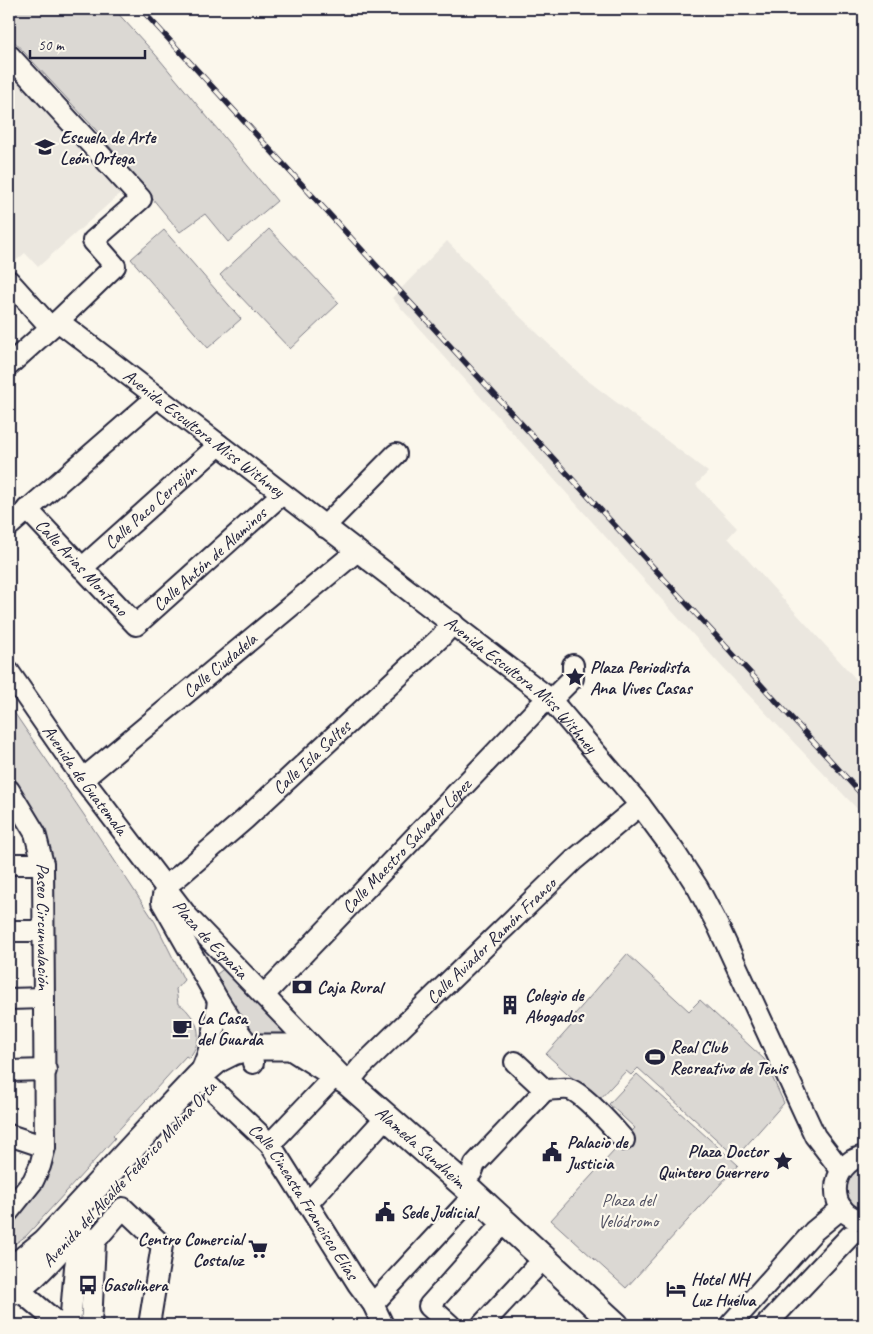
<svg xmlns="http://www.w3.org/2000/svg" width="873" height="1334" font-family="Caveat,sans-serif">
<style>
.built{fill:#ebe7df}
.green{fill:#dbd8d3;stroke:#7e7d87}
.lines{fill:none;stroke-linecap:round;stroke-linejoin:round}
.minor-casing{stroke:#22223b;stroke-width:24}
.major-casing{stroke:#22223b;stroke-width:29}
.minor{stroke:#fbf7ec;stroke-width:20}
.major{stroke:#fbf7ec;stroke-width:25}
.rail-casing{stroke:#22223b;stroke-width:5.5}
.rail{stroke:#fbf7ec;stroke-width:4;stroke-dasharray:11;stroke-linecap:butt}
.labels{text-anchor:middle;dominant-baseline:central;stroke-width:4.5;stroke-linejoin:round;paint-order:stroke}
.poi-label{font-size:18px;font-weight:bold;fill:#22223b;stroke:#fbf7ec;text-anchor:start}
.street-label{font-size:18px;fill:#22223b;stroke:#fbf7ec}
.park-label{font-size:18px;fill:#505061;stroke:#fbf7ec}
</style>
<rect width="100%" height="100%" fill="#fbf7ec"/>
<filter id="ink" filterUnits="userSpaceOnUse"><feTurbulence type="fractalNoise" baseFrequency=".02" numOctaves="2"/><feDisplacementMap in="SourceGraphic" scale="10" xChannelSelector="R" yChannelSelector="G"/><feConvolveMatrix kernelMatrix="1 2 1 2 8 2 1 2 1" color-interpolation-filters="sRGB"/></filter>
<g filter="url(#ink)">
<!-- built -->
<g class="built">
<path d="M11 72 122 192 38 267 25 253 11 265 9 262V74Z"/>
<path d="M447 241 511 308 583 377 708 472 696 485 737 528 728 538 864 688V816L722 667 392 298Z"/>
</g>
<!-- green -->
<g class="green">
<path d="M9 9H114L155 54 277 201 228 242 205 214 180 232 96 130 11 38 9 39Z"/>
<path d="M269 229 339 303 290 349 220 275Z"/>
<path d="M164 230 241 319 208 348 131 259Z"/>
<path d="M9 705 97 834 155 922 184 980 176 989 178 1004C185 1007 187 1011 192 1017 202 1031 199 1045 189 1058L186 1056 113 1136 115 1138 26 1236 9 1248V1224L46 1177 53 1164 54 1148V998L51 860 23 796 9 774Z"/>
<path d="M627 954 689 1011 700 1000 764 1059 784 1103 736 1157 638 1068 631 1075 626 1071 598 1101 546 1054 572 1025 569 1021Z"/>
<path d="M226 967 296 1039C284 1037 267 1038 256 1033 240 1026 223 992 213 977Z"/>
<path d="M637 1074 738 1165 626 1288 551 1220 635 1128 609 1104Z"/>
<path d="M864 1167V1210C840 1205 840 1172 864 1167Z"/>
</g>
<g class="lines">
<defs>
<g id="minor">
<path d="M9 57 10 56 141 199 93 241 115 266 58 321 9 365"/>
<path d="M9 281 44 320"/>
<path id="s1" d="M58 321 550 699 640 805 674 851 698 888 718 926 815 1136 841 1170"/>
<path id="s2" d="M27 509 136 625 282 494"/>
<path d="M9 526 157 397"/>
<path d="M324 527 396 454"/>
<path id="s3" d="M82 568 219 445"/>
<path id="s4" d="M9 672 83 779 188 917 348 1083 361 1067 574 860 640 805"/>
<path id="s5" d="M83 779 357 551"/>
<path id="s6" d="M9 790 35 833 43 864 45 1147 40 1166 33 1181 9 1211"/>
<path d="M9 864H43"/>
<path id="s7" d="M165 886 179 876 244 820 441 637 453 623"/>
<path d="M163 896 162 902 218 1000 236 1028 250 1047 253 1063"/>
<path d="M9 931H43"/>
<path id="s8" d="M264 995 539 707 557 694 573 678V665"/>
<path d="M9 999 44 998"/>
<path d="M515 1062 545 1090"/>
<path d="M9 1071 46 1070"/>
<path d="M200 1073C212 1048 215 1028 218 1000"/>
<path id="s9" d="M210 1087 270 1144 358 1284 373 1304 383 1325"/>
<path d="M545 1090C552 1090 561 1088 569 1089 583 1093 614 1128 624 1140"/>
<path d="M9 1135 45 1147"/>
<path d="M270 1144 328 1083"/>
<path d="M864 1156C827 1163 826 1217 864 1220"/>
<path d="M472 1172 475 1164 545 1090"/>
<path d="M307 1204 377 1127"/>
<path d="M9 1288 26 1296 60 1325"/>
<path d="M373 1304 464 1206"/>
<path d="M70 1325 75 1267 83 1222"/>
<path d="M91 1325 95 1241 123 1208 162 1245 149 1325"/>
<path d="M450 1325 429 1306 494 1233"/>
<path d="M482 1325 533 1270"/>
<path d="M730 1325 814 1231 842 1208"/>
<path d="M766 1325 850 1236"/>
</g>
<g id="major">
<path id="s10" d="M9 1268 18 1264 45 1242 165 1112 199 1076 219 1059 233 1052 250 1047H291L348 1083 472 1192 616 1325"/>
<path d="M9 1293C29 1283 46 1263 61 1247"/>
</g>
</defs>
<!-- minor casing -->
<use href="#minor" class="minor-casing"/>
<!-- major casing -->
<use href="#major" class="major-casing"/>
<!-- minor -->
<use href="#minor" class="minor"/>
<!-- major -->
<use href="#major" class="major"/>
<defs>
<path id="rail" d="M141 9 864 797"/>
</defs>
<!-- rail casing -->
<use href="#rail" class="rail-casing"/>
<!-- rail -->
<use href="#rail" class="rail"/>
</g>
</g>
<!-- icons -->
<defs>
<symbol id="university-bare" viewBox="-9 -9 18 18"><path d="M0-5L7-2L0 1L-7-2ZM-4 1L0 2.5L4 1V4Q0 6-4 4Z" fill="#22223b" stroke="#fbf7ec" stroke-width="2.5" paint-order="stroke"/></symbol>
<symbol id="sight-bare" viewBox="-9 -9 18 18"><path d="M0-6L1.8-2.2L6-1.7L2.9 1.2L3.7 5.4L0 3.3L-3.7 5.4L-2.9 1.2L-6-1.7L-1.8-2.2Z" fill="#22223b" stroke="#fbf7ec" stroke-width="2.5" paint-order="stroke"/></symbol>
<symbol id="bank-bare" viewBox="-9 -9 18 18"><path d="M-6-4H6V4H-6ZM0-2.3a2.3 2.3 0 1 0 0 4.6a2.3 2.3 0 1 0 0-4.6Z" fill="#22223b" stroke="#fbf7ec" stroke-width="2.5" paint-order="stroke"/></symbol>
<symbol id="building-bare" viewBox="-9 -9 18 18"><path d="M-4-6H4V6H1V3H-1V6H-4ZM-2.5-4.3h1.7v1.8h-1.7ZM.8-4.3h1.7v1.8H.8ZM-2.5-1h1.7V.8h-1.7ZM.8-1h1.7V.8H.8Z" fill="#22223b" stroke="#fbf7ec" stroke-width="2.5" paint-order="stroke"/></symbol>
<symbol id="cafe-bare" viewBox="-9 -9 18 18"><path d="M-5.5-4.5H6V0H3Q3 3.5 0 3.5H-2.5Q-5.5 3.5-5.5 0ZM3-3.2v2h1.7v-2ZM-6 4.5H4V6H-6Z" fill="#22223b" stroke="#fbf7ec" stroke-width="2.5" paint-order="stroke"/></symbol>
<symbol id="stadium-bare" viewBox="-9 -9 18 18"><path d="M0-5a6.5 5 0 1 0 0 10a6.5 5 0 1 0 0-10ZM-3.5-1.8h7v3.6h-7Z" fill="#22223b" stroke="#fbf7ec" stroke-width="2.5" paint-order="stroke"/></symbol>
<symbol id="civic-bare" viewBox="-9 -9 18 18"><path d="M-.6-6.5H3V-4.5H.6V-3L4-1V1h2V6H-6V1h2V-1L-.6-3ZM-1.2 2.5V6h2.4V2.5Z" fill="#22223b" stroke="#fbf7ec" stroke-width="2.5" paint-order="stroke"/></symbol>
<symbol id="supermarket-bare" viewBox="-9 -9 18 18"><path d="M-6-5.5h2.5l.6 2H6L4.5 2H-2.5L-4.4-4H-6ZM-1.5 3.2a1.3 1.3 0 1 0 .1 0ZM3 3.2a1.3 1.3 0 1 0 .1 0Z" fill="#22223b" stroke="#fbf7ec" stroke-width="2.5" paint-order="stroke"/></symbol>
<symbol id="bus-bare" viewBox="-9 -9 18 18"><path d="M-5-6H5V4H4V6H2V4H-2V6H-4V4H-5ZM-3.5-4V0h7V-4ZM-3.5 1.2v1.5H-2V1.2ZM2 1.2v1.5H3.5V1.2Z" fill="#22223b" stroke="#fbf7ec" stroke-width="2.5" paint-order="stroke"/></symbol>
<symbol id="hotel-bare" viewBox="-9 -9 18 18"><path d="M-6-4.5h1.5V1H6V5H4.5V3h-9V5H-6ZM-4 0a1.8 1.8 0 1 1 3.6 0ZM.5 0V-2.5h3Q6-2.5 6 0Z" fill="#22223b" stroke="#fbf7ec" stroke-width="2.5" paint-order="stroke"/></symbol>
</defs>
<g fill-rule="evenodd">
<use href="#university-bare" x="31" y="133" width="28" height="28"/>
<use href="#sight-bare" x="561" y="663" width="28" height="28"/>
<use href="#bank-bare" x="288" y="973" width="28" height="28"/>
<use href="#building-bare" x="496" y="991" width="28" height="28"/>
<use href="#cafe-bare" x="168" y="1014" width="28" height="28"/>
<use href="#stadium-bare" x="641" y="1043" width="28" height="28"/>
<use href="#civic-bare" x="538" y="1138" width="28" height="28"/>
<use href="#sight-bare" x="769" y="1147" width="28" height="28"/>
<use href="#civic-bare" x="371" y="1198" width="28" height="28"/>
<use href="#supermarket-bare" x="244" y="1235" width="28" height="28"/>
<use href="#bus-bare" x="74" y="1271" width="28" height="28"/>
<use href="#hotel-bare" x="662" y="1275" width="28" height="28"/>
</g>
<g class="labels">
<!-- poi labels -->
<g class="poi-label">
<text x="60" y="137">Escuela de Arte<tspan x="60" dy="21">León Ortega</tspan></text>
<text x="590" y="667">Plaza Periodista<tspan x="590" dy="21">Ana Vives Casas</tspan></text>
<text x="317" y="987">Caja Rural</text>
<text x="525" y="995">Colegio de<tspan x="525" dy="21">Abogados</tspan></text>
<text x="197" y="1018">La Casa<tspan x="197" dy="21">del Guarda</tspan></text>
<text x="670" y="1047">Real Club<tspan x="670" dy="21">Recreativo de Tenis</tspan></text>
<text x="567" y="1142">Palacio de<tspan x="567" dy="21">Justicia</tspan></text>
<text x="768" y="1151" text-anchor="end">Plaza Doctor<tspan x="768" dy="21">Quintero Guerrero</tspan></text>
<text x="400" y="1212">Sede Judicial</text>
<text x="243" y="1239" text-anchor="end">Centro Comercial<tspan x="243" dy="21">Costaluz</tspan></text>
<text x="691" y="1279">Hotel NH<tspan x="691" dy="21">Luz Huelva</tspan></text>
<text x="103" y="1285">Gasolinera</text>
</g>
<!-- street labels -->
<g class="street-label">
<text stroke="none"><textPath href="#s1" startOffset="184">Avenida Escultora Miss Withney</textPath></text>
<text stroke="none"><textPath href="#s3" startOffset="92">Calle Paco Cerrejón</textPath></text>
<text stroke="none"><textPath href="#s2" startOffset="258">Calle Antón de Alaminos</textPath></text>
<text stroke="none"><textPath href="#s2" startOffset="80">Calle Arias Montano</textPath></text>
<text stroke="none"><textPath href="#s5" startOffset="178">Calle Ciudadela</textPath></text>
<text stroke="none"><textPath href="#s1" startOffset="589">Avenida Escultora Miss Withney</textPath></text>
<text stroke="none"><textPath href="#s7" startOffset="195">Calle Isla Saltes</textPath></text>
<text stroke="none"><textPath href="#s4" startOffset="132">Avenida de Guatemala</textPath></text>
<text stroke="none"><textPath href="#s8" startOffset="206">Calle Maestro Salvador López</textPath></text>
<text stroke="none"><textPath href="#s6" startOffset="145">Paseo Circunvalación</textPath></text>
<text stroke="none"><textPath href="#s4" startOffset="335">Plaza de España</textPath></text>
<text stroke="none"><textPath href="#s4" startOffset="736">Calle Aviador Ramón Franco</textPath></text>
<text stroke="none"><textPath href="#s10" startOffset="536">Alameda Sundheim</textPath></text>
<text transform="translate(129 1174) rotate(-47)">Avenida del Alcalde Federico Molina Orta</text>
<text stroke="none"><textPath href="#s9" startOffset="149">Calle Cineasta Francisco Elías</textPath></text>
</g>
<!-- park labels -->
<g class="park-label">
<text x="628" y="1200">Plaza del<tspan x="628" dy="21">Velódromo</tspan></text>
</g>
</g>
<!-- margin -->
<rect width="873" height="1334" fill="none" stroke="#fbf7ec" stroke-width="30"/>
<rect x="15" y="15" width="843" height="1304" fill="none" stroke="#22223b" stroke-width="2" filter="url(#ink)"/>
<!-- scale -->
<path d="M30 50v8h115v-8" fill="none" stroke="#22223b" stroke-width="2.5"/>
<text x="38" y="50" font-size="15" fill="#22223b" stroke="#fbf7ec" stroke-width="4" paint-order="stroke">50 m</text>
</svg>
